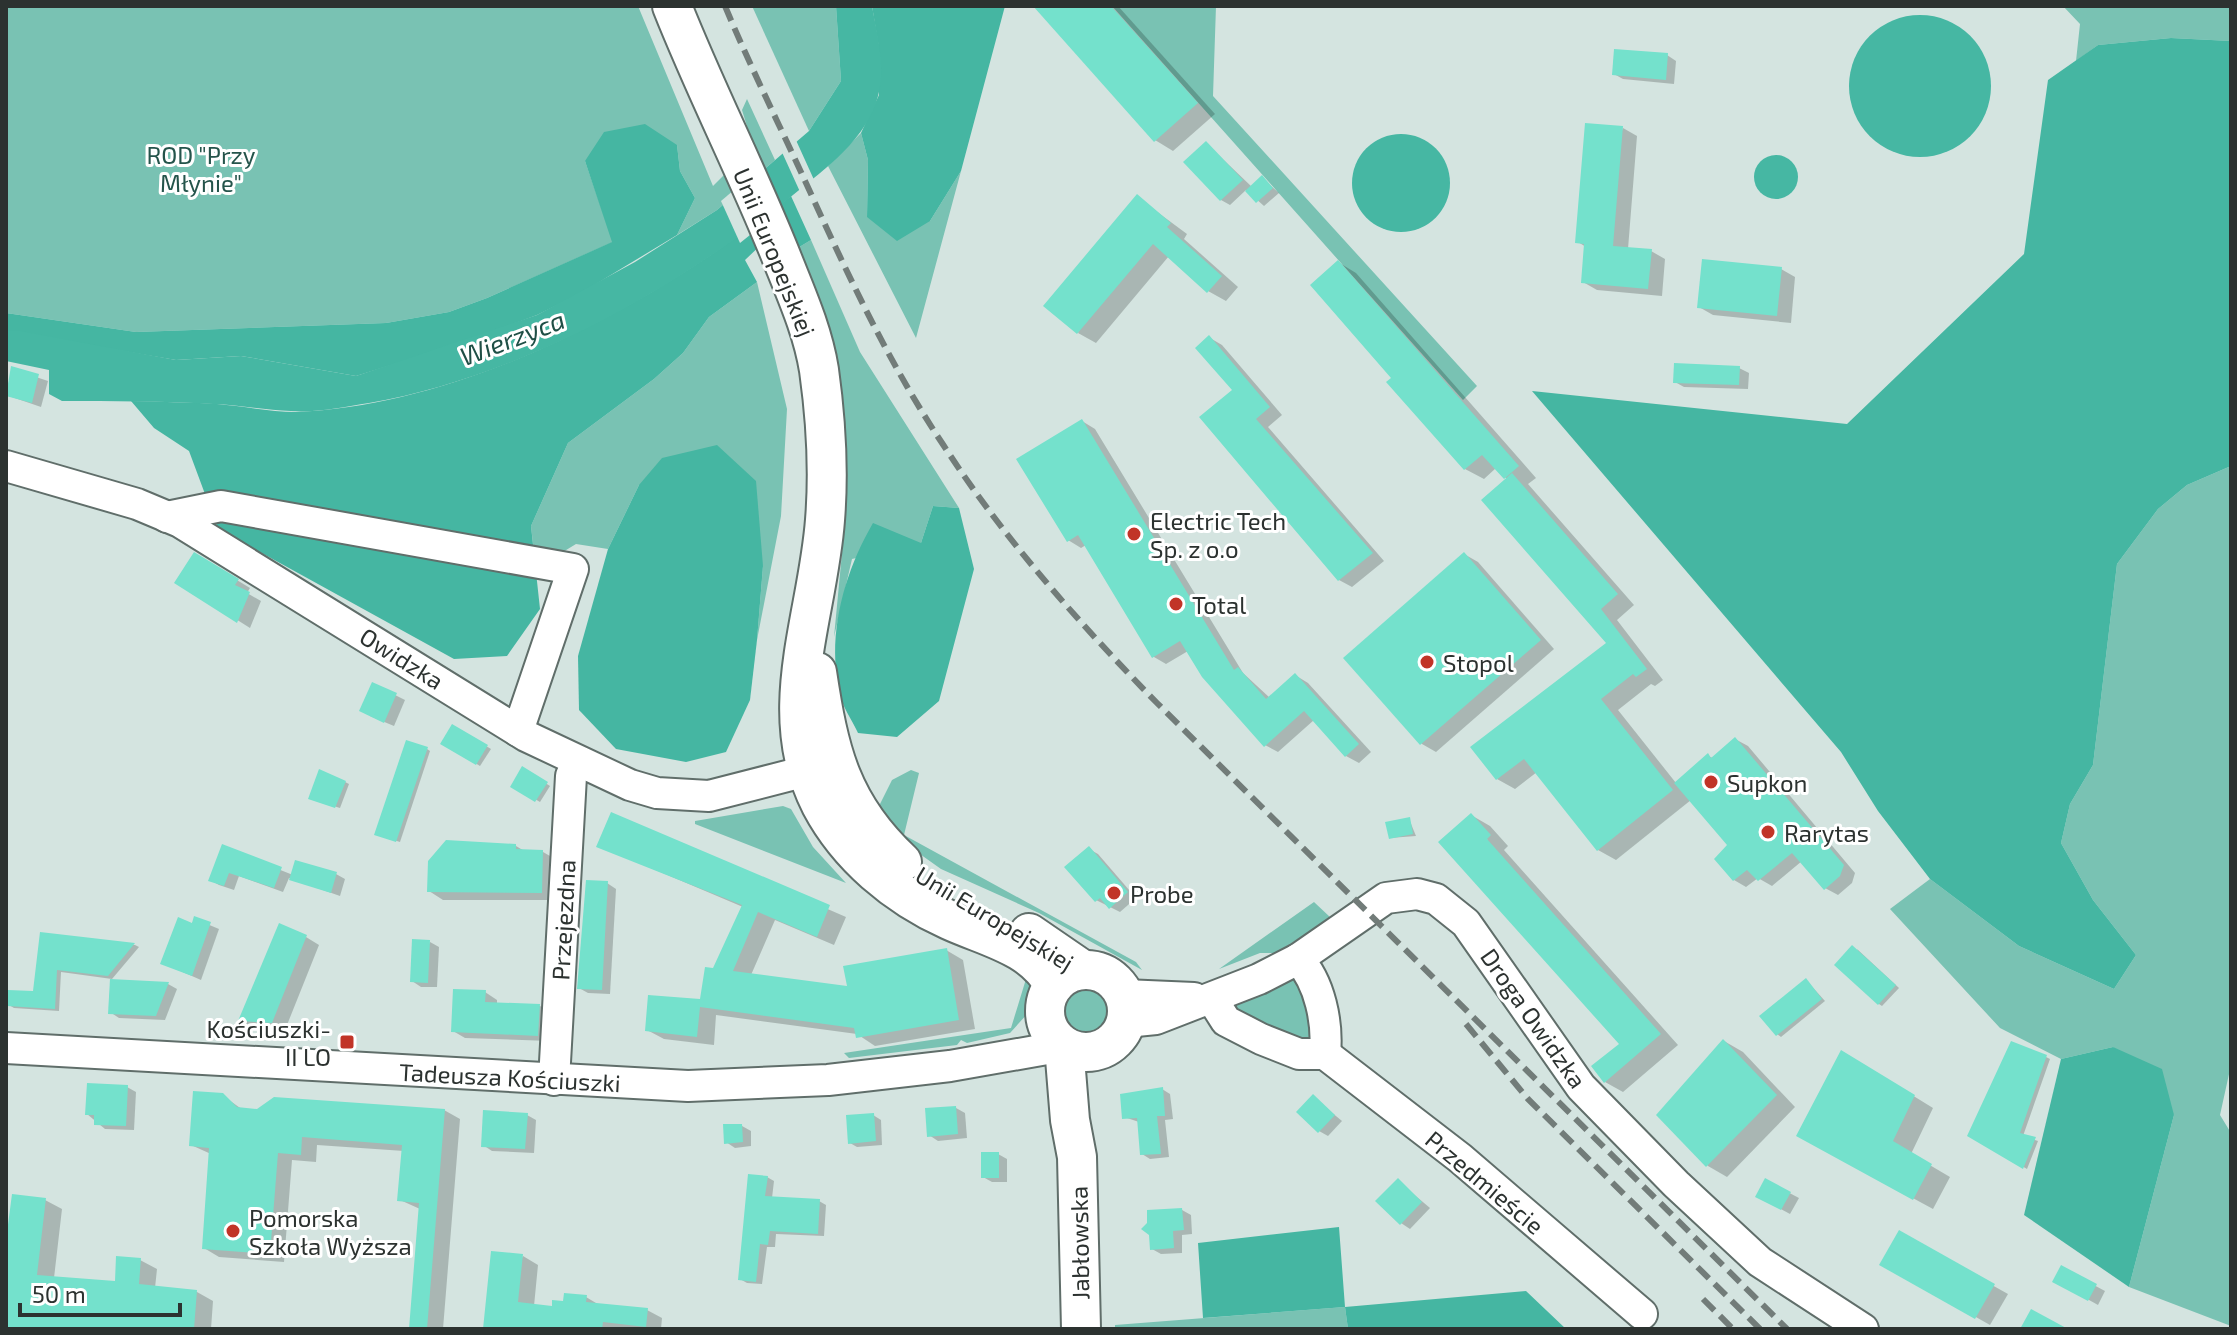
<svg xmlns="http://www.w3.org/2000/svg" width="2237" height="1335" font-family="'Exo 2',sans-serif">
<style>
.green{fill:#79c2b3}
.forest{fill:#45b6a2}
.water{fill:#46b7a3}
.pier{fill:#d4e4e0}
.shadow{fill:#0003}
.building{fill:#74e1cc}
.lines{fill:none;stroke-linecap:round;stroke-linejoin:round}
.minor-casing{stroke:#606e6a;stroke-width:34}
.major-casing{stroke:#606e6a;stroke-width:42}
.minor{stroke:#fff;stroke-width:30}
.major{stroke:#fff;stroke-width:38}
.rail{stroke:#727c79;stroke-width:6;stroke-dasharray:16 8;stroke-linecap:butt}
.poi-dot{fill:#c13427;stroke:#fff;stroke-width:3}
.labels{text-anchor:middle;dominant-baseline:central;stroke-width:6;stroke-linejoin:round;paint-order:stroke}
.park-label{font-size:24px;fill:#24544b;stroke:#fff}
.street-label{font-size:24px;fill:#2c3230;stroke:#fff}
.poi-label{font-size:24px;fill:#2c3230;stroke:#fff;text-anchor:start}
.water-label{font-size:26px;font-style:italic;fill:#1f4f46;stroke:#fff}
</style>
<rect width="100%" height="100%" fill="#d4e4e0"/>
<!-- green -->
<g class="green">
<path d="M6 6H638L713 186 753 146 742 110 747 99 775 160 717 210 677 235 695 198 680 171 677 145 585 161 613 242 487 298 449 312 386 323 136 332 6 313Z"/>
<path d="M752 6H836L841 81 809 131Z"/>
<path d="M1112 6H1216L1213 96 1477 386 1463 400Z"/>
<path d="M2063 6H2231V41L2171 38 2098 45 2076 61 2080 24Z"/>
<path d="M861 133 868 160 867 217 930 221 961 171 916 338 828 166Z"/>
<path d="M811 240 860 352 959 508 933 506 921 543 852 559 834 637 846 511 842 437 796 249Z"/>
<path d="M757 282 787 409 781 516 757 640 763 566 639 485 608 549 576 544 553 558 534 552 531 526 568 443 654 379 683 353 709 317Z"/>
<path d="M2231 466V1065L2220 1115 2231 1133V1326L2129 1287 2174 1115 2113 1047 2061 1059 2000 1028 1890 909 1930 879 2019 946 2114 989 2136 955 2093 900 2061 843 2070 804 2093 765 2117 564 2158 509 2187 485Z"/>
<path d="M911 770 919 773 904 835 1136 962 1142 970 1039 913 941 869 910 847 878 808 892 780Z"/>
<path d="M783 806 791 809 813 847 846 883 695 824V821Z"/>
<path d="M1314 902 1331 918 1276 953H1260L1219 969Z"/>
<path d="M1296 977 1303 982 1312 1040 1305 1045 1232 1008 1235 1003 1288 978Z"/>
<path d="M1026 979 1033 982 1029 1012 1010 1033 967 1043 961 1040 957 1045 849 1058 844 1053 1011 1028Z"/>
<circle cx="1086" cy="1011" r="22"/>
<path d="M1345 1307 1348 1329H1115V1325Z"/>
</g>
<!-- forest -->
<g class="forest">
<path d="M872 6H1005L961 171 930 221 897 241 867 217 868 160 861 133 879 95V48Z"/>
<path d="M2171 38 2231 41V466L2187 485 2158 509 2117 564 2093 765 2070 804 2061 843 2093 900 2136 955 2114 989 2019 946 1930 879 1878 811 1841 752 1532 391 1847 424 2024 254 2048 80 2098 45Z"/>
<path d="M645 124 677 145 680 171 695 198 677 235 581 293 537 315 467 341 356 376 241 356 176 360 6 331V313L136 332 386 323 449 312 487 298 612 242 585 161 604 132Z"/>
<path d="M791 196 811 240 796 249 785 222 745 260 757 282 709 317 683 353 654 379 568 443 531 526 540 609 507 656 454 659 218 529 189 451 154 428 131 401C160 402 188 402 217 404 243 406 270 412 296 412 466 406 661 301 791 196Z"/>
<path d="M717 445 756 481 763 566 757 640 750 700 726 752 686 762 616 749 579 710 578 656 608 549 639 485 662 458Z"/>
<path d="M933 506 959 508 974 569 939 701 897 737 858 733C852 720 842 706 839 692 827 634 844 573 873 523L921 543Z"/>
<path d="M2113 1047 2162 1069 2174 1115 2129 1287 2024 1215 2061 1059Z"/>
<path d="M1339 1227 1345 1307 1526 1291 1566 1329H1348L1345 1307 1203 1318 1198 1243Z"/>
</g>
<!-- water -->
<g class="water">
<path d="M836 6H872C877 33 886 68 878 96 867 139 826 168 793 195 677 289 518 378 369 403 344 407 315 413 291 411 265 410 239 405 213 404 162 401 112 401 62 401L49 394V370L6 361V331H20L176 360 241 356 356 376 537 315 635 262 717 210 809 131 841 81Z"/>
<circle cx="1920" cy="86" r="71"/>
<circle cx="1401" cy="183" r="49"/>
<circle cx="1776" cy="177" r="22"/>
</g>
<!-- pier -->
<g class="pier">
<path d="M795 138 815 182 801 194 781 150Z"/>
<path d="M760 168 780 211 740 243 721 201Z"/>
</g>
<!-- shadow -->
<g class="shadow">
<path d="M1037 6H1118L1215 114 1173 151 1155 140Z"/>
<path d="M1667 55 1676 61 1674 84 1623 79 1614 74Z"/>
<path d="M1623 128 1637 136 1628 249 1651 251 1665 259 1662 296 1597 290 1583 282 1586 247 1578 242Z"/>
<path d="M1206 143 1252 187 1262 178 1279 193 1264 206 1246 190 1230 205 1221 200Z"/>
<path d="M1137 197 1187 234 1184 239 1238 287 1226 301 1208 291 1169 256 1096 343 1078 333Z"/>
<path d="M1338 262 1356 273 1536 478 1528 484 1634 605 1617 620 1663 680 1655 686 1651 684 1618 710 1676 783 1708 756 1713 758 1735 739 1748 746 1855 873 1852 883 1838 895 1825 888 1802 861 1772 886 1758 878 1746 887 1734 880 1730 846 1691 800 1616 860 1598 850 1537 772 1515 789 1497 779 1609 643 1507 479 1496 468 1484 479 1465 469 1389 382 1394 378Z"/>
<path d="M1781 269 1795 277 1791 323 1713 315 1699 307Z"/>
<path d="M1210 338 1222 345 1282 415 1268 427 1384 561 1352 587 1339 580Z"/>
<path d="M1739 368 1749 373 1748 389 1684 387 1675 382Z"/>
<path d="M12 369 48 381 41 407 6 395Z"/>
<path d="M1082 421 1095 429 1243 673 1270 698 1295 675 1308 683 1371 752 1359 763 1346 756 1314 720 1278 752 1265 745 1188 651 1166 664 1154 657 1086 545 1081 548 1068 540Z"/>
<path d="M194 554 250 588 247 593 261 601 250 628 177 582Z"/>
<path d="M1464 554 1478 562 1554 649 1436 752 1422 744 1346 658Z"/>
<path d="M373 684 405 700 394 726 370 716Z"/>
<path d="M453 726 491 749 480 766 443 743Z"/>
<path d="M427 749 430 751 400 842 381 836Z"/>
<path d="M523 769 550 786 540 802 513 786Z"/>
<path d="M345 782 349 784 340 808 314 800Z"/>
<path d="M612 815 846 917 834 945 775 920 751 975 849 989 946 950 963 960 975 1029 875 1046 857 1034 716 1015 714 1045 664 1039 647 1030 702 1001 743 907 599 846Z"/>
<path d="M1471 815 1490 826 1508 846 1504 850 1678 1045 1623 1092 1605 1082 1622 1045Z"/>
<path d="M1409 819 1416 836 1390 838Z"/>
<path d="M516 846 526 852H543L557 860 556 900H443L429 891Z"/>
<path d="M223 847 293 875 336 874 345 879 340 896 289 878 283 892 239 876 234 890 219 885 210 880Z"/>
<path d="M1089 849 1098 854 1136 898 1120 912 1096 900Z"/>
<path d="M607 883 616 889 610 994 588 993 579 988Z"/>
<path d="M195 919 219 929 201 980 162 963Z"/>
<path d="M42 934 135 945 139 947 112 979 61 972 59 1011 14 1008 9 1005 35 993Z"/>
<path d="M306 937 319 945 285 1030 253 1028 240 1020Z"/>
<path d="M430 942 439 947 437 987H421L412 981Z"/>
<path d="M1857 949 1899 988 1882 1006 1879 1004Z"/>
<path d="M1806 980 1825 1001 1781 1037 1777 1034Z"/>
<path d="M112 981 168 984 177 989 165 1020 119 1018 110 1012Z"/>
<path d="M485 992 497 1000V1004L540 1006 552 1013 550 1041 465 1038 453 1031Z"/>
<path d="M1724 1041 1743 1052 1795 1107 1727 1177 1708 1166 1659 1115Z"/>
<path d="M2046 1057 2050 1059 2023 1136 2038 1141 2027 1169 1969 1135Z"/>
<path d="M1860 1063 1933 1108 1911 1154 1950 1177 1933 1209 1817 1146Z"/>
<path d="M127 1087 136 1092 134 1130 105 1129 87 1114Z"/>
<path d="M1162 1089 1170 1094 1173 1119 1165 1120 1169 1157 1150 1159 1142 1154 1139 1122 1124 1117Z"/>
<path d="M222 1095 243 1110H444L460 1119 443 1329H410L420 1209 400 1200 404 1151 317 1145 316 1162 292 1160 284 1262 219 1257 204 1248 211 1154 191 1145Z"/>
<path d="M1313 1097 1342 1121 1328 1136 1319 1131Z"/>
<path d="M956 1108 965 1113 967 1138 938 1141 929 1135Z"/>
<path d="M527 1115 536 1120 534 1153 492 1151 483 1145Z"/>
<path d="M873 1115 881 1120 882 1145 857 1147 850 1143Z"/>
<path d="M742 1126 751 1131V1146L735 1148 726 1142Z"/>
<path d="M998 1154 1007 1159V1182H992L983 1177Z"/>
<path d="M767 1177 774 1181 772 1198 819 1201 826 1205 824 1236 776 1234 775 1247H767L762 1284 747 1283 740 1279Z"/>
<path d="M1765 1180 1799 1198 1790 1214 1757 1196Z"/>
<path d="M1398 1181 1430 1208 1410 1229 1401 1223Z"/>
<path d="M45 1200 62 1209 54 1278 116 1284 140 1260 157 1269 155 1288 197 1292 213 1301 211 1329H6V1245Z"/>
<path d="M1182 1210 1191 1215 1192 1234 1182 1235V1253L1161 1254 1152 1249Z"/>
<path d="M1899 1233 2008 1294 1990 1325 1882 1264Z"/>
<path d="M523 1256 538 1265 534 1306 554 1308 586 1297 601 1306 647 1310 662 1318 661 1329H485Z"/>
<path d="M2062 1268 2105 1291 2098 1305 2055 1281Z"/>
</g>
<!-- building -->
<g class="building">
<path d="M1033 6H1111L1198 103 1154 142Z"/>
<path d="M1614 49 1668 53 1666 80 1612 75Z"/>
<path d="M1585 123 1623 126 1613 246 1652 249 1648 289 1581 283 1584 244 1575 243Z"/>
<path d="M1206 141 1243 180 1220 201 1183 162Z"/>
<path d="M1262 175 1273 188 1256 203 1245 191Z"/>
<path d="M1137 194 1171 223 1167 227 1222 276 1207 293 1153 244 1077 334 1043 306Z"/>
<path d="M1702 259 1782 267 1777 316 1697 308Z"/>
<path d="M1338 260 1519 466 1504 479 1482 455 1464 470 1386 382 1391 378 1310 285Z"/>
<path d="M1209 335 1270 407 1256 419 1373 553 1338 581 1199 417 1232 390 1195 348Z"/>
<path d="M1674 363 1740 366 1739 385 1673 383Z"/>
<path d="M11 366 39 374 32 403 6 396Z"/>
<path d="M1082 419 1234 670 1238 667 1266 699 1295 673 1359 744 1345 757 1304 711 1264 747 1202 677 1180 641 1152 658 1078 535 1067 542 1016 459Z"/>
<path d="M1512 473 1618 594 1601 609 1647 669 1636 677 1633 674 1601 699 1673 790 1597 851 1524 759 1496 780 1470 747 1606 643 1481 500Z"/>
<path d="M194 552 239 579 235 585 250 592 237 623 174 583Z"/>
<path d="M1464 552 1541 640 1420 745 1343 658Z"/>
<path d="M372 682 397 693 384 723 359 711Z"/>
<path d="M452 724 488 745 476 765 440 744Z"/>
<path d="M1735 737 1844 865 1840 876 1824 890 1792 853 1758 881 1747 870 1733 881 1714 859 1727 845 1674 783 1708 753 1711 758Z"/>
<path d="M406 740 428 747 396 842 374 835Z"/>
<path d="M522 766 548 782 535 802 510 787Z"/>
<path d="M319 769 346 781 335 808 308 799Z"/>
<path d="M611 812 830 905 817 937 758 912 733 971 847 986 843 966 947 948 959 1020 856 1038 854 1028 700 1007 697 1037 645 1031 648 995 700 999 705 967 713 968 742 905 596 847Z"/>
<path d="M1471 813 1491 835 1487 839 1661 1034 1604 1083 1591 1066 1619 1044 1438 842Z"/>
<path d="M1410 817 1413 834 1389 839 1385 822Z"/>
<path d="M446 840 516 844V849L543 850 542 893 427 892 428 861Z"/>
<path d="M222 844 282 867 274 888 229 873 224 886 208 881Z"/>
<path d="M1089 846 1128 892 1109 909 1100 898 1095 902 1064 867Z"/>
<path d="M295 860 337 872 331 893 289 880Z"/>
<path d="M586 880 608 881 602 990 577 989Z"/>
<path d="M194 916 211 922 192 976 160 964 178 917 192 923Z"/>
<path d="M279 923 307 935 272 1023 238 1021Z"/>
<path d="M40 932 135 943 108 976 57 970 55 1009 7 1006 8 990 33 991Z"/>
<path d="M412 939 430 940 428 983 410 982Z"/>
<path d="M1852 945 1896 985 1878 1005 1834 965Z"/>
<path d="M1806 978 1822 999 1776 1036 1759 1016Z"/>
<path d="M110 979 169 982 156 1016 108 1014Z"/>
<path d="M453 989 486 990 485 1002 540 1004 538 1036 451 1032Z"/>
<path d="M1723 1039 1777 1095 1706 1167 1656 1115Z"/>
<path d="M2011 1041 2047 1055 2020 1133 2036 1137 2023 1169 1967 1136Z"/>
<path d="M1841 1050 1915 1095 1893 1141 1932 1164 1913 1200 1796 1136Z"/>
<path d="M87 1083 128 1085 126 1126 94 1125V1115H85Z"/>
<path d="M1163 1087 1165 1116H1157L1161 1154 1140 1155 1137 1118 1122 1119 1120 1094Z"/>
<path d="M193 1091 223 1093 237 1107 257 1109 274 1097 445 1109 427 1329H409L419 1203 397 1201 402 1145 302 1137 301 1155 278 1153 270 1254 202 1249 209 1148 189 1146Z"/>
<path d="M1313 1094 1335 1115 1318 1133 1296 1112Z"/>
<path d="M956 1106 958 1134 927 1137 925 1108Z"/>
<path d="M483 1110 528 1113 525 1149 481 1147Z"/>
<path d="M874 1113 876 1141 848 1144 846 1115Z"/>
<path d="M723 1124H742L743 1142 724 1144Z"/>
<rect x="981" y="1152" width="18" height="26"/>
<path d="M748 1174 768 1176 765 1196 820 1199 818 1234 770 1231 768 1245 760 1244 756 1282 738 1280Z"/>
<path d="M1398 1178 1422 1202 1400 1225 1375 1201Z"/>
<path d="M1765 1178 1791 1192 1781 1210 1755 1197Z"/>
<path d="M12 1194 46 1198 37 1275 115 1281 116 1256 141 1258 139 1284 197 1290 194 1329H6V1240Z"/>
<path d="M1182 1208 1184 1230 1173 1231 1174 1248 1150 1250 1149 1235 1141 1229 1147 1223V1210Z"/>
<path d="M1899 1230 1995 1284 1975 1319 1879 1265Z"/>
<path d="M491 1251 523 1254 518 1302 552 1306V1300L563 1301 564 1293 587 1295 586 1302 648 1308 646 1327 603 1322 602 1329H483Z"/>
<path d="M2061 1265 2097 1284 2088 1301 2052 1282Z"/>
<path d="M2031 1309 2068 1329H2020Z"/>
</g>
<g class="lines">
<defs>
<g id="minor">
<path d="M6 466 137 504 180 522 526 736 630 785 657 793 709 796 826 766"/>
<path d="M167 517 221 506 573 569 518 731"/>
<path d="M1298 959C1320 982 1328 1023 1325 1054"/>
<path d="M1124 995 1194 998"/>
<path d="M1212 999 1226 1021 1261 1039 1299 1054H1325L1460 1158 1642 1314"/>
<path d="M1126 1022 1156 1019 1259 979 1298 959 1386 898 1417 894 1436 899 1466 923 1581 1087 1676 1184 1760 1262 1863 1329"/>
<path d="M6 1048 688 1086 828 1080 950 1066 1064 1046"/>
<path d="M554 1080 571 776 577 762"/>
</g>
<g id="major">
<path d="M672 6C706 92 749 175 783 261 797 296 813 332 819 370 826 420 829 470 825 520 818 616 773 712 821 805 848 856 896 896 949 920 988 938 1031 945 1054 985"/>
<path d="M817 672C829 752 841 805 902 862"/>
<path d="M1029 933 1083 970"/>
<circle cx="1086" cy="1011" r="41"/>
<path d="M1064 1046 1070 1120 1077 1157 1081 1329"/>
</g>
</defs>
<!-- minor casing -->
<use href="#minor" class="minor-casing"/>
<!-- major casing -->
<use href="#major" class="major-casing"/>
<!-- minor -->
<use href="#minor" class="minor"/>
<!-- major -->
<use href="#major" class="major"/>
<!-- rail -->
<g class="rail">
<path d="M725 6C750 66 779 124 806 183 847 273 889 364 944 446 1005 540 1079 623 1157 703L1787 1329"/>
<path d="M1466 1024 1528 1099 1760 1329"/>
<path d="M1703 1299 1733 1329"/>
</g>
</g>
<!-- markers -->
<g class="poi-dot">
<circle cx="1134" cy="534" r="8"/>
<circle cx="1176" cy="604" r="8"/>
<circle cx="1427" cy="662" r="8"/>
<circle cx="1711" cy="782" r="8"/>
<circle cx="1768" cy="832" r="8"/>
<circle cx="1114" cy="893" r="8"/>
<rect x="339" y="1034" width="16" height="16" rx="4"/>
<circle cx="233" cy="1231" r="8"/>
</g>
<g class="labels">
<!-- park labels -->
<g class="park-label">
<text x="201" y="154">ROD "Przy<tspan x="201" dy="28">Młynie"</tspan></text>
</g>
<!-- street labels -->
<g class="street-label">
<text transform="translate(775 252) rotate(68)">Unii Europejskiej</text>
<text transform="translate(402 658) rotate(32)">Owidzka</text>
<text transform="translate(995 918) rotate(31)">Unii Europejskiej</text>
<text transform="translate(563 920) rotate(-87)">Przejezdna</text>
<text transform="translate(1534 1018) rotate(55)">Droga Owidzka</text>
<text transform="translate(510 1077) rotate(3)">Tadeusza Kościuszki</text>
<text transform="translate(1485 1182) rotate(40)">Przedmieście</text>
<text transform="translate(1079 1243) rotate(-91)">Jabłowska</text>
</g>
<!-- poi labels -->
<g class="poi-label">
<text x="1150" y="520">Electric Tech<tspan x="1150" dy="28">Sp. z o.o</tspan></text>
<text x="1192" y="604">Total</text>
<text x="1443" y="662">Stopol</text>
<text x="1727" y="782">Supkon</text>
<text x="1784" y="832">Rarytas</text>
<text x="1130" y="893">Probe</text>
<text x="331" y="1028" text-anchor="end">Kościuszki-<tspan x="331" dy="28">II LO</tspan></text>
<text x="249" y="1217">Pomorska<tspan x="249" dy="28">Szkoła Wyższa</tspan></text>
</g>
<!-- water labels -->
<g class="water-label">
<text transform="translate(512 337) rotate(-21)">Wierzyca</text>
</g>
</g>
<!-- border -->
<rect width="2237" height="1335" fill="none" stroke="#2c3230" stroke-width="16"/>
<!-- scale -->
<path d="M20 1303v12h160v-12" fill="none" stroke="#2c3230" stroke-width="4"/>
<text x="32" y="1303" font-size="24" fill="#2c3230" stroke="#ffffff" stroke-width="6" paint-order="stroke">50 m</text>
</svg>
